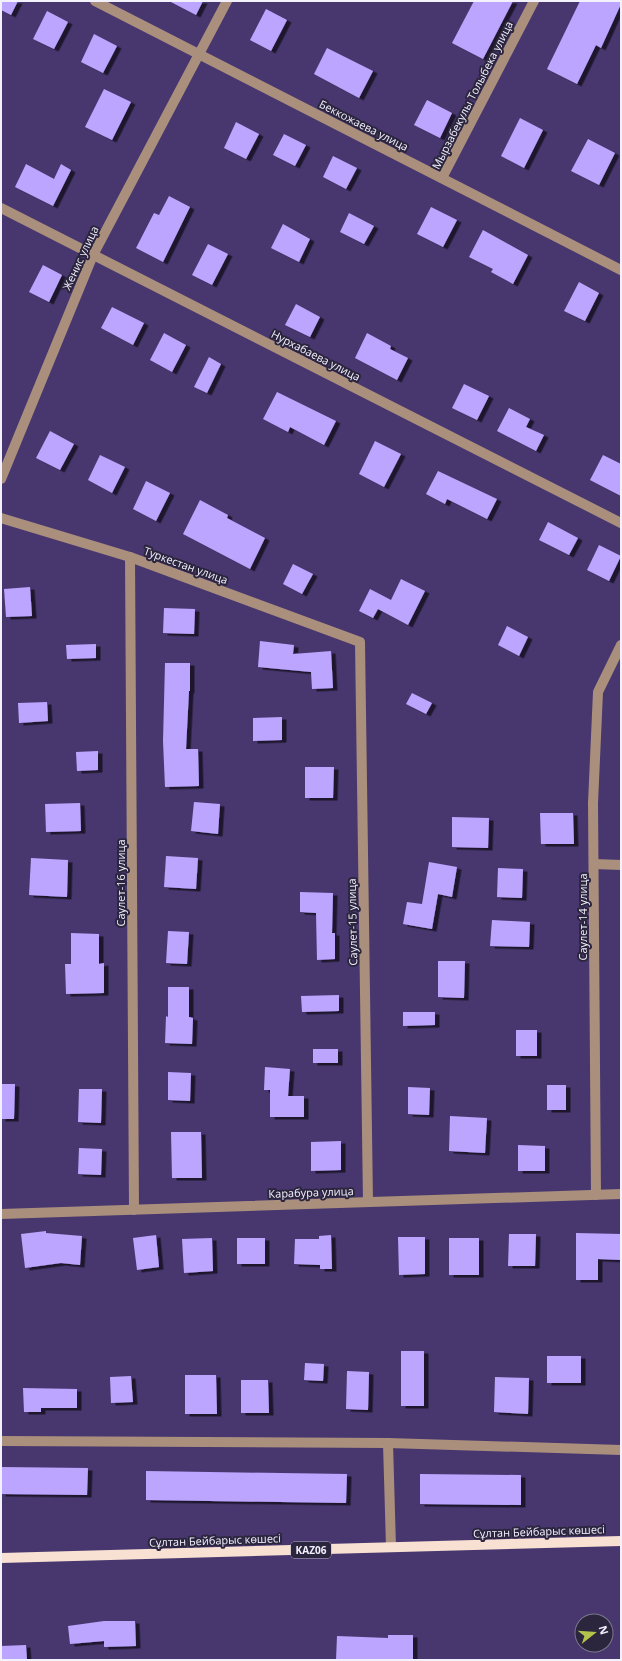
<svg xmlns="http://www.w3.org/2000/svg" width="622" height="1661" font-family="'Open Sans',sans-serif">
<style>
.building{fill:#bca5fe;filter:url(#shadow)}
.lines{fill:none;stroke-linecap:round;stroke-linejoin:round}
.minor{stroke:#aa8f7d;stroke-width:10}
.major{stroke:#f8e1d3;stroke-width:10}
.labels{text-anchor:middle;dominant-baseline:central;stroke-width:4;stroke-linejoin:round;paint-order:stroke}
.shield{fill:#2b253e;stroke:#b7b4c4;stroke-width:1}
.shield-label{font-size:10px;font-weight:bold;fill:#f3f1fe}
.street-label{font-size:11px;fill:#f3f1fe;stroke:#2b253e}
</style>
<defs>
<filter id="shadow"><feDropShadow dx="4.5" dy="2.5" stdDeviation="0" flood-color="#0009"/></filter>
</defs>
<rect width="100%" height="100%" fill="#48376f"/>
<!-- building -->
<g class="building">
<path d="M1 1H18L11 15 1 10Z"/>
<path d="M169 1H203L196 15Z"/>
<path d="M474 1H513L483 59 452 43Z"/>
<path d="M580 1H621V4L601 48 596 45 577 84 547 69Z"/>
<path d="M266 9 287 20 271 51 250 40Z"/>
<path d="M47 11 68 22 54 49 33 39Z"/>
<path d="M94 34 117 46 103 73 81 62Z"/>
<path d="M327 48 373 71 359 98 314 74Z"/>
<path d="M104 89 131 102 112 140 85 127Z"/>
<path d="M427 100 452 113 440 138 414 125Z"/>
<path d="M520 118 543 130 524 168 501 156Z"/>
<path d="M236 122 259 134 246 159 224 148Z"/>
<path d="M284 134 306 145 295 166 273 155Z"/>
<path d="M588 139 615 153 599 185 571 171Z"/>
<path d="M333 156 357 168 346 189 323 177Z"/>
<path d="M26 164 54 179 61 164 71 170 53 206 15 187Z"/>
<path d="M169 196 190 207 163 262 136 248 154 213 159 215Z"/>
<path d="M431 207 457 220 443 247 417 234Z"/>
<path d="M349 213 374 226 364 244 340 232Z"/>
<path d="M283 224 310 239 299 262 271 248Z"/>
<path d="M483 230 528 255 513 284 491 272 493 269 469 257Z"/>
<path d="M208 244 228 254 212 285 192 275Z"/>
<path d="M43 265 62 275 49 302 29 292Z"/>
<path d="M579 282 599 293 585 321 564 311Z"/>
<path d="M296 304 320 317 310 337 285 325Z"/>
<path d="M112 307 144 323 133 345 101 328Z"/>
<path d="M164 333 186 345 172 372 150 360Z"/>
<path d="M367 333 391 346 390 349 408 358 397 380 355 358Z"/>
<path d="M209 357 221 364 207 393 194 387Z"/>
<path d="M464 384 489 396 477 420 452 408Z"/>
<path d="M277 392 336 421 324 445 290 427 288 432 263 419Z"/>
<path d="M509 408 530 419 526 427 544 435 536 451 497 431Z"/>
<path d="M50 431 74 444 60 470 36 458Z"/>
<path d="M375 441 401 454 384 487 359 474Z"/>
<path d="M100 455 125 467 112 493 88 480Z"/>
<path d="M603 455 621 464V496L590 480Z"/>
<path d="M438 471 497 499 487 519 447 499 445 504 426 494Z"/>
<path d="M146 481 170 493 156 521 133 509Z"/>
<path d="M200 500 228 515 227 518 265 538 250 569 183 534Z"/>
<path d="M548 522 578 538 569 555 539 540Z"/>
<path d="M599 545 621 556 609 581 587 570Z"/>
<path d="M293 564 313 574 302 594 283 584Z"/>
<path d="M401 579 425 591 408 625 378 609 373 618 359 611 370 589 391 600Z"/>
<path d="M30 587 32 616 6 617 4 589Z"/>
<path d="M164 608 195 609 194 634 163 633Z"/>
<path d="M507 626 528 637 519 656 498 645Z"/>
<path d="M260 641 294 645 293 654 331 651 333 688 312 689 311 672 258 667Z"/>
<path d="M96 644V658L67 659 66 645Z"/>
<path d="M165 663H190V691H189L186 749H198L199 786 165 787 163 741Z"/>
<path d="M412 693 432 703 426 714 406 704Z"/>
<path d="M47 702 48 721 19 723 18 703Z"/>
<path d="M282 717V740L253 741V718Z"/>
<path d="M98 751V770L77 771 76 752Z"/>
<path d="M305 767H334L333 798H305Z"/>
<path d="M194 802 220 804 218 834 191 831Z"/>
<path d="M80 803 81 831 46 832 45 804Z"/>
<path d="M540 813H573L574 844H541Z"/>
<path d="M452 817 489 818 488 848 452 847Z"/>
<path d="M166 856 198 858 196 889 164 887Z"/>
<path d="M31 858 68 860 67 897 29 895Z"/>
<path d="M429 862 457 867 452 897 438 894 432 929 403 924 407 902 422 904Z"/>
<path d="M498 868 523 869 522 898 497 897Z"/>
<path d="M300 892 333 893 332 933H335V959L317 960 316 913 300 912Z"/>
<path d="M492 920 530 922 529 947 490 946Z"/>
<path d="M168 931 189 932 187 964 166 963Z"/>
<path d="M71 933 99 934V964L104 963V993L66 994 65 964H71Z"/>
<path d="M438 961H465L464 998 438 997Z"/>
<path d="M168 987H189V1017L193 1018 192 1044 165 1043 166 1016 168 1017Z"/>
<path d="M339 995V1011L302 1012 301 996Z"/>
<path d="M403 1012H435V1025L403 1026Z"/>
<rect x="516" y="1030" width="21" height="26"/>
<rect x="313" y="1049" width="25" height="14"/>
<path d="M265 1067 290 1069 288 1096H304V1117H270V1090H264Z"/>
<path d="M168 1072 191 1073 190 1101 168 1100Z"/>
<path d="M1 1084H15L14 1119H1Z"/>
<rect x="547" y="1085" width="19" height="25"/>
<path d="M408 1087 430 1088 429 1115 408 1114Z"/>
<path d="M79 1089H102L101 1123 78 1122Z"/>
<path d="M450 1116 487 1118 485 1153 449 1151Z"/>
<path d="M171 1132H201L202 1178H172Z"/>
<path d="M341 1141V1170L311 1171V1142Z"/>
<path d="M518 1145 545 1146V1171H518Z"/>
<path d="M79 1148 102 1149 101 1175 78 1174Z"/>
<path d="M46 1231V1233L82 1236 80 1265 61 1263 25 1268 21 1234Z"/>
<path d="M576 1233 621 1234V1260L598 1259V1280H576Z"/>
<path d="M509 1234H536L535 1266H508Z"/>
<path d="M156 1235 159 1267 137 1270 133 1238Z"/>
<path d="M331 1235 332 1269H320V1265L294 1264 295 1239H319V1236Z"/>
<path d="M398 1237H425V1274L399 1275Z"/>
<path d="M212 1238 213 1271 184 1273 182 1239Z"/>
<rect x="237" y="1238" width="28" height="26"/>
<rect x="449" y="1238" width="30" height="37"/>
<rect x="401" y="1351" width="23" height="55"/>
<rect x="547" y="1356" width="34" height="27"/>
<path d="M305 1363 324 1364 323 1381 304 1380Z"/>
<path d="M347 1371 369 1372 368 1410 346 1409Z"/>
<path d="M185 1375H216L217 1414H185Z"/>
<path d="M131 1376 133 1402 111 1403 110 1377Z"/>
<path d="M495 1377 529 1378 528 1414 494 1412Z"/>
<path d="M241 1380H268L269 1413H241Z"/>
<path d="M23 1388 77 1389V1408H41V1412H24Z"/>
<path d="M1 1467 88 1468 87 1495 1 1494Z"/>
<path d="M146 1471 347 1474 346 1503 146 1500Z"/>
<path d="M420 1474 521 1475V1505L420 1504Z"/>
<path d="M104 1621H135L136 1646 104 1647V1641L70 1644 68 1626Z"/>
<path d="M388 1635H413V1660H336L337 1636 388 1638Z"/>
<path d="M26 1645 27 1660H1V1646Z"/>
</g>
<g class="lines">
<!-- minor -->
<g class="minor">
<path d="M95 1 621 270"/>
<path d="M442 178 534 1"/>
<path d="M1 208 621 523"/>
<path d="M1 479 93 255 227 1"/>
<path d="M1 518 130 557 360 642 368 1202"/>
<path d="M130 557 134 1210"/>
<path d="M594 864 621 865"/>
<path d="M596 1195 593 803 598 692 621 645"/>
<path d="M1 1214 621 1194"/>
<path d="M1 1441 388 1443 621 1450"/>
<path d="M388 1443 391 1547"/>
</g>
<!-- major -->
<path class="major" d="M1 1558 621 1541"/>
</g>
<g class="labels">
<!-- shield labels -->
<rect class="shield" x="291" y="1542" width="40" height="16" rx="3"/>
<g class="shield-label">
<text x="311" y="1550">KAZ06</text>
</g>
<!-- street labels -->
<g class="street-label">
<text transform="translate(472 95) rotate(-63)">Мырзабекулы Толыбека улица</text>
<text transform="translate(364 125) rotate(27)">Беккожаева улица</text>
<text transform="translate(80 258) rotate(-65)">Женис улица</text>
<text transform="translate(316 355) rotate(27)">Нурхабаева улица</text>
<text transform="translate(186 565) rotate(20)">Туркестан улица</text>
<text transform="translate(120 883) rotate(-90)">Саулет-16 улица</text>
<text transform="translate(582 917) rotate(-90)">Саулет-14 улица</text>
<text transform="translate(352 922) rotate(-91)">Саулет-15 улица</text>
<text transform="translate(311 1192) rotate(-2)">Карабура улица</text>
<text transform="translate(539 1531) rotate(-2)">Сұлтан Бейбарыс көшесі</text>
<text transform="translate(215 1540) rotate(-2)">Сұлтан Бейбарыс көшесі</text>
</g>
</g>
<!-- border -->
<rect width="622" height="1661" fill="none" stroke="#f3f1fe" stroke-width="4"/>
<!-- north arrow -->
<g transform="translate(594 1633) rotate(73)"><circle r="19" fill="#2b253e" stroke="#7b778b"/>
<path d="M0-3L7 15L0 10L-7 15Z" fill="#b4c24a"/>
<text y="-6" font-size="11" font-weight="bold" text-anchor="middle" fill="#f3f1fe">N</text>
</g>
</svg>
